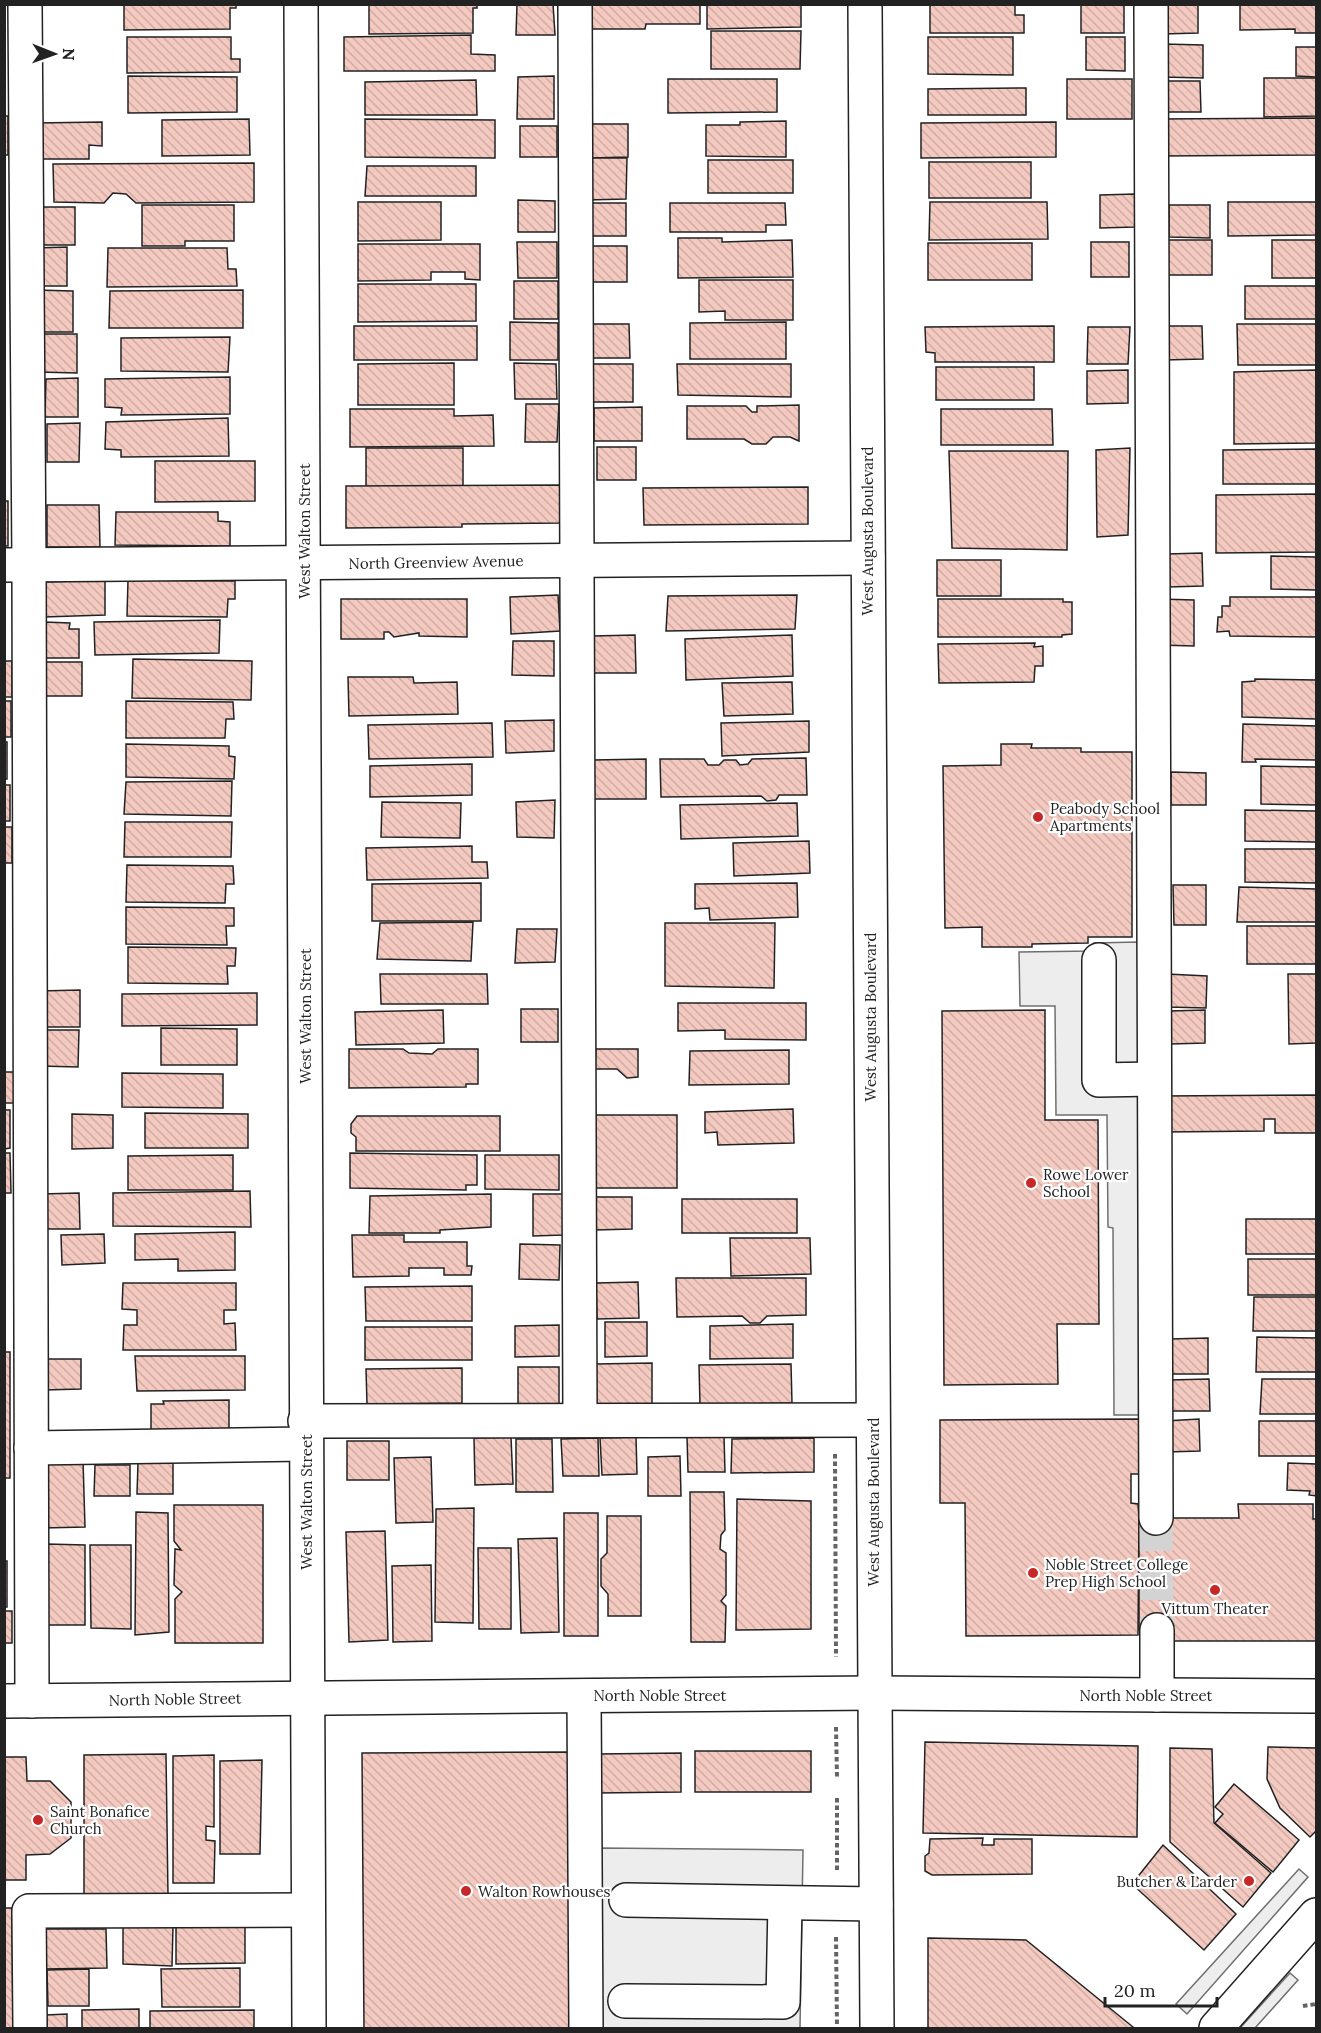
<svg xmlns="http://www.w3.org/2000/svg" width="1321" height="2033" font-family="Lora,serif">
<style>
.parking{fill:#ededed;stroke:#6f6f6f;stroke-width:1.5}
.building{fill:url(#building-back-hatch);stroke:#222;stroke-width:1.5}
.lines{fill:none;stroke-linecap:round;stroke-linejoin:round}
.minor-tunnel{stroke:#d3d3d3;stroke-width:33;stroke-dasharray:33 16;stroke-linecap:butt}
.minor-casing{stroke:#222;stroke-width:36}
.major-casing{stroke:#222;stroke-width:36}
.path{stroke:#646464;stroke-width:4;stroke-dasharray:4.5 3;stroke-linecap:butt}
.minor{stroke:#fff;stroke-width:33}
.major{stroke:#fff;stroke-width:33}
.poi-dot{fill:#c62828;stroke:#fff;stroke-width:2}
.labels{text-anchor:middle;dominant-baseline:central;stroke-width:4.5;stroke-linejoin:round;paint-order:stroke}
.street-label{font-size:15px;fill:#222;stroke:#fff}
.poi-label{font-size:15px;fill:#222;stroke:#fff;text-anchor:start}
</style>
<defs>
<pattern id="building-back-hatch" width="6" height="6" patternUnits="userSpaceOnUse" patternTransform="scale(1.5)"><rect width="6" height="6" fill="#f3c9c0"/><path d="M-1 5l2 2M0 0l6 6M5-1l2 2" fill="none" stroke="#d0aca5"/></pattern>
</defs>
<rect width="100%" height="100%" fill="#fff"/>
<!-- parking -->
<g class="parking">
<path d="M1138 942 1141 1415H1114L1113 1228 1108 1227 1107 1115H1056L1055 1006H1020L1019 952 1093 951 1094 943Z"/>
<path d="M599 1848 803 1850 800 2028H600Z"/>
<path d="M1299 1869 1308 1877 1187 2014 1176 2004Z"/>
<path d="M1290 1973 1298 1980 1255 2028H1240Z"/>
</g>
<!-- building -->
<g class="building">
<path d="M124 4H236V8H230V29L124 30Z"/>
<path d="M369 4H477V8H473V33L369 34Z"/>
<path d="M517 4H553L555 35H516Z"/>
<path d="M588 4H700V24H646L645 29H588Z"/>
<path d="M707 4H801V27L707 29Z"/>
<path d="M930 4H1015V15H1024V33H930Z"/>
<rect x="1081" y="4" width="43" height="29"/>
<path d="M1163 4H1198V33L1163 34Z"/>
<path d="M1240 4H1316V33H1295V29L1240 30Z"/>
<path d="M711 31H801L800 69H711Z"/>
<path d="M471 35V54L495 55V71H344V37Z"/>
<path d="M127 37H231V59H240V72L127 73Z"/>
<path d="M928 37H1013V75L928 74Z"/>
<path d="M1086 37H1125V71L1086 70Z"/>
<path d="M1163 44 1203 45V78L1163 77Z"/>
<path d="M1296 47H1316V77L1296 76Z"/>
<path d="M128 76 237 77V112L128 113Z"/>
<path d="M554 76V119H517L518 77Z"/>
<path d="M1264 78H1316V116L1264 117Z"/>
<path d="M668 79H777V112L668 113Z"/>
<rect x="1067" y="79" width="65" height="40"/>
<path d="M476 80 477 115H365V82Z"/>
<path d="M1163 81H1200L1201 112H1163Z"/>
<path d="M1026 88V115H928V89Z"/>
<rect x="4" y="116" width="4" height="39"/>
<path d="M1316 118V155L1159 156V119Z"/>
<path d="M249 119 250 155 162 156V120Z"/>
<path d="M365 119 495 120V158L365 157Z"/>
<path d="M786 121V157L706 156V125H740V122Z"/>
<path d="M102 122V146L89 145V159H36V123Z"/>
<path d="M1056 122V157L921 158V123Z"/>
<path d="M590 124H628V157L590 158Z"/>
<rect x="520" y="126" width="37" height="31"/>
<path d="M587 158H627L626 199 587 200Z"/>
<rect x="708" y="160" width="85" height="33"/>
<rect x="929" y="162" width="102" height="36"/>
<path d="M254 163V202L136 203 126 194 113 193 104 203 54 202 53 164Z"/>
<path d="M367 166H476V196H365Z"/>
<path d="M1135 194V227L1100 228V195Z"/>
<path d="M518 200 555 201V232H518Z"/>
<path d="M358 202H441V240L358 241Z"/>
<path d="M930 202H1047L1048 239 929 240Z"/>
<path d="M1228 202H1316V235L1228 236Z"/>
<rect x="591" y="203" width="35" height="33"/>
<path d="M670 203H785L786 225H766V232H670Z"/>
<path d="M142 205H234V241H185V246H142Z"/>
<path d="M1169 205H1210V238L1169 237Z"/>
<path d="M39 207H75V245H40Z"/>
<path d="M678 238H722V242L792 240 793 277 678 278Z"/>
<rect x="1162" y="240" width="50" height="35"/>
<rect x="1272" y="240" width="44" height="38"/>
<path d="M517 242H557V278H518Z"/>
<rect x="1091" y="242" width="38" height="35"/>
<rect x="928" y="243" width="104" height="37"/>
<path d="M358 244H480V280L465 279V272H431V280L358 281Z"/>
<rect x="589" y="246" width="38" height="36"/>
<path d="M67 247V286H35V248Z"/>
<path d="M108 248H227L228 269H236L237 286 107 287Z"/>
<path d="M699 280H793V320H725V311L699 312Z"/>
<rect x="514" y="281" width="44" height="38"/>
<path d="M358 284H476V321L358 322Z"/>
<rect x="1245" y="286" width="71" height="33"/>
<path d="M36 290 73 291V332H36Z"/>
<path d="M243 290V328H109L110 291Z"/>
<path d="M510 322 558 323V360H510Z"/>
<path d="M786 322V359H690V323Z"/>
<path d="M592 324H629L630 358H592Z"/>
<path d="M1237 324H1316V365H1238Z"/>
<rect x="354" y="326" width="123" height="34"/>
<path d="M1054 326V362H935V353L926 352 925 327Z"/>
<path d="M1164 326H1202L1203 359 1164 360Z"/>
<path d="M1088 327H1130L1128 364H1087Z"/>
<path d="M38 334H77V373L38 372Z"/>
<path d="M230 337 228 372 121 371V338Z"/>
<path d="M454 363V405H358V364Z"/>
<path d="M514 363 556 364 557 399H515Z"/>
<rect x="589" y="364" width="44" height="38"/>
<path d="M677 364H791V397L678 395Z"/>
<rect x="936" y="367" width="98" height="33"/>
<path d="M1128 370V403L1087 404V371Z"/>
<path d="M1316 370V443L1234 444V372Z"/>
<path d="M230 377V414L121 415 122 408 105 407V379Z"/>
<path d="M78 378V417H45L46 379Z"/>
<path d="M526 404H559L557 442H525Z"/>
<path d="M799 405V441L790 437H773L766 444H752L744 439H687V406H746L752 412H757V406Z"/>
<path d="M642 407V441H594V408Z"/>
<path d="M350 409H454V416L493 415 494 446 350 447Z"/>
<path d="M941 409H1052L1053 445H941Z"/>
<path d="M228 418 229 456 121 457V450L105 449 106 422Z"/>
<path d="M80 423 79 462H47V424Z"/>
<rect x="597" y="447" width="39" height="33"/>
<path d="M366 448H463V486L366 487Z"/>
<path d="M1130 448 1128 535 1097 537 1096 450Z"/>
<path d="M1316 449V484H1223V450Z"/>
<path d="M949 451H1068L1067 550 952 548Z"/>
<path d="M155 461H255V501L155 502Z"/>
<path d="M560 485V523L462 524V527L346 528V486Z"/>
<path d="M808 487V524L644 525 643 488Z"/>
<path d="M1316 494V552L1216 553V495Z"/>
<rect x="4" y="501" width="4" height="45"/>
<path d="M47 505H99L100 547H47Z"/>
<path d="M116 512H218V521L230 522V546L115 545Z"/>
<path d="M1202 553 1203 586 1168 587 1167 554Z"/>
<path d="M1271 556 1316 557V590L1271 589Z"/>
<rect x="937" y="560" width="64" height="36"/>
<path d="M105 580V615L44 617V582Z"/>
<path d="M128 580 235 581V599H228L227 617 127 616Z"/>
<path d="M558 595 560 631 511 634 510 597Z"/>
<path d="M797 595 795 629 666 631 668 596Z"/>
<path d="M1230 597H1316V637L1230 636 1229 631 1217 632 1218 617H1222V606H1230Z"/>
<path d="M341 599H467V637L419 636V633L394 637 389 632H384V639H341Z"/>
<path d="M938 599H1063V602H1072V634L1062 635V637H938Z"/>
<path d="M1160 599 1194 600V646L1159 645Z"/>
<path d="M220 620 219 653 95 655 94 622Z"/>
<path d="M44 622 70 623 69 629H79V658H43Z"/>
<path d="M635 635 636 673H594L593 636Z"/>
<path d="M792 635 793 676 686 680 685 639Z"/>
<path d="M513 641H554V676L512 675Z"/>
<path d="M1035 643 1034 647 1043 646V666H1035L1034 682 939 683 938 644Z"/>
<path d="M133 659 252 661 251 700 132 698Z"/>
<rect x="4" y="661" width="8" height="36"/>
<rect x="46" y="662" width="36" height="34"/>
<path d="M348 677H413L414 683 457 682 458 714 349 716Z"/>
<path d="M1255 679 1316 680V719L1242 717V682L1255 681Z"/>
<path d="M792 682 793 714 724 716 722 683Z"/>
<rect x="4" y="701" width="7" height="36"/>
<path d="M126 701 233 702 234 719H226L225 738H126Z"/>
<path d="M554 720V751L506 753 505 721Z"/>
<path d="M809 721V752L722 756 721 723Z"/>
<path d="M492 723 493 757 369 759 368 725Z"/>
<path d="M1243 724 1316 726V760L1255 759 1256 762H1242Z"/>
<rect x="4" y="742" width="3" height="37"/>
<path d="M126 744 229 746V756L235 757 234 779 126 777Z"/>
<path d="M1001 744H1032L1031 748H1081V752H1132V937H1088V943L1032 944V947H982V927L945 928 943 766 1001 765Z"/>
<path d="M806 758 807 795H779L776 800 767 801 761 796 661 797 660 759H704L708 765H719L724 760H736L740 765 748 764 752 759Z"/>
<path d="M646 759V799H593V760Z"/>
<path d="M472 764V795L370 797V766Z"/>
<path d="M1261 766 1316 767V805L1261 804Z"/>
<path d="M1171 772 1206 773V805H1171Z"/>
<path d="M232 781 231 816 124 814 126 782Z"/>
<rect x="4" y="785" width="6" height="36"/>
<path d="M555 800 554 838 517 837 516 802Z"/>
<path d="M382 802 461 803 460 838 381 837Z"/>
<path d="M797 803 798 836 681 839 680 805Z"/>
<path d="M1245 810 1316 811V842L1245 841Z"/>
<path d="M125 822H232L231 857H124Z"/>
<rect x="4" y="827" width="8" height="36"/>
<path d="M809 841 810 873 734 876 733 843Z"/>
<path d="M472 846V862H487L488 878 367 880 366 848Z"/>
<path d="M1245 849H1316V883L1245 882Z"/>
<path d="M127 865 233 866 234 884H226L225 903 126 902Z"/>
<path d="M481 883V921H372V884Z"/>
<path d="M797 883 798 917 710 920 709 908 695 909V884Z"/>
<path d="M1173 885H1206V925H1174Z"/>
<path d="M1239 887 1316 889V922H1237Z"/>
<path d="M126 907 234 908V926H226L227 945 126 944Z"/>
<path d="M473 922 471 961 377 959 380 923Z"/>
<path d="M665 923H775L774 988 665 986Z"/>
<rect x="1247" y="926" width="69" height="38"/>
<path d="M517 929H557L555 962 515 963Z"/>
<path d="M128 947 236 948 235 966H227L228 984 128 983Z"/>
<path d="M380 974H487L488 1004H381Z"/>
<path d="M1167 974 1207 976 1206 1008 1167 1007Z"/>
<path d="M1288 974H1316V1043L1289 1044Z"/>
<path d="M80 990V1027H39V991Z"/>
<path d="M257 993V1025L122 1026V994Z"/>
<path d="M678 1003H806V1040L725 1039V1030L678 1031Z"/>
<rect x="521" y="1009" width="37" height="33"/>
<path d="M443 1010 444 1043 356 1045 355 1012Z"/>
<path d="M1045 1010V1120H1098L1099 1324H1057L1058 1384 944 1385 942 1011Z"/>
<path d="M1205 1010V1043L1171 1044 1170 1011Z"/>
<path d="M161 1028 237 1029V1065H161Z"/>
<path d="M42 1030H79L78 1067 40 1066Z"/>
<path d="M349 1049H403L409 1053 432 1054 438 1049H478V1084H466V1087L349 1088Z"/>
<path d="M596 1049H638V1077L627 1078 617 1069H595Z"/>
<path d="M789 1050V1084L689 1085 690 1051Z"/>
<rect x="4" y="1072" width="10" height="31"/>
<path d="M122 1073 223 1074V1108L122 1107Z"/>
<path d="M1316 1095V1133H1275V1119H1264V1131L1163 1132 1162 1096Z"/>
<path d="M793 1109 794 1143 718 1145 717 1132 705 1133V1112Z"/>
<path d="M4 1110H10V1148L4 1149Z"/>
<path d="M145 1113 248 1114V1148H145Z"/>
<path d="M72 1114 113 1115V1148L72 1149Z"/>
<rect x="594" y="1115" width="83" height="73"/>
<path d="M357 1116H500V1151H356V1137L351 1133V1124Z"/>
<path d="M4 1153H10L11 1193H4Z"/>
<path d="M350 1153 477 1155V1185H466V1190L350 1188Z"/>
<path d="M233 1155V1190H128V1156Z"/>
<path d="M485 1155H559V1190L485 1189Z"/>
<path d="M250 1191 251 1227 113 1226V1193Z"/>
<path d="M79 1193 80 1229H41V1194Z"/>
<path d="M491 1194V1227L440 1230V1233H369L370 1196Z"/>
<path d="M533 1194H564L563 1235 533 1236Z"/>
<path d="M595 1197H632V1229L595 1230Z"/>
<rect x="682" y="1199" width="115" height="34"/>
<rect x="1246" y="1219" width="70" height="35"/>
<path d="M235 1232V1270L178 1271V1259L135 1260V1234Z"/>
<path d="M104 1234 105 1263 62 1265 61 1235Z"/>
<path d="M352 1235H404V1242H467V1266H472L471 1275H444V1268H409V1276L353 1277Z"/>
<path d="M730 1238H810L811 1274 731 1276Z"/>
<path d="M520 1244 560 1245 559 1280 519 1279Z"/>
<rect x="1248" y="1259" width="68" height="36"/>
<path d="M676 1278H806V1315L767 1316 760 1323H750L742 1316 677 1317Z"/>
<path d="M638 1282 639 1318 597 1319 596 1283Z"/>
<path d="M123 1283H236V1310H224V1324L235 1323 236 1350H123L124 1325H137V1310L122 1309Z"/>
<path d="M472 1286V1321H366L365 1287Z"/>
<path d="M1254 1297H1316V1331H1253Z"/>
<path d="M605 1322H647V1356L605 1357Z"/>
<path d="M793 1324V1358L710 1359V1326Z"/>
<path d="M559 1325V1356L515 1357V1326Z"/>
<rect x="365" y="1327" width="107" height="33"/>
<path d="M1257 1337 1316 1338V1372H1256Z"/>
<path d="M1208 1338V1374H1171L1170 1339Z"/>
<rect x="4" y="1352" width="6" height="126"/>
<path d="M135 1356H245V1390L137 1391Z"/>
<path d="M45 1359H81V1389L44 1390Z"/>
<path d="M652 1363V1406H596V1364Z"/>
<path d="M791 1364 792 1403 700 1405 699 1365Z"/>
<rect x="518" y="1367" width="41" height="37"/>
<path d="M462 1368V1403L367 1404 366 1369Z"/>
<path d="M1209 1379 1210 1411H1169V1380Z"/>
<path d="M1262 1379H1316V1414H1260Z"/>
<path d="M229 1400V1437L151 1434V1404H164L163 1401Z"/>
<path d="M1140 1419 1141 1474H1131V1503L1138 1504 1139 1518 1138 1635 966 1636 965 1503H940V1420Z"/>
<path d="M1199 1419 1200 1451 1166 1452 1165 1421Z"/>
<rect x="1259" y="1421" width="57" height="35"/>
<path d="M687 1436H724L725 1472H688Z"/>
<path d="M511 1437 513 1484 475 1485 474 1438Z"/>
<path d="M636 1437 637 1474 602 1475 600 1438Z"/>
<path d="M598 1438 599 1476H563L561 1439Z"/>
<path d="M814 1438V1472L731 1473 732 1439Z"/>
<path d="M516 1439H552L553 1492H516Z"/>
<rect x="347" y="1441" width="42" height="39"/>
<path d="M680 1456 681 1496H648V1457Z"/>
<path d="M431 1457 433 1522 396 1523 394 1458Z"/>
<path d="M83 1460 85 1527 43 1528 42 1461Z"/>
<path d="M138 1463H173V1494H137Z"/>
<path d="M1288 1463 1316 1464V1496L1309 1495 1310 1491 1287 1490Z"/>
<path d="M95 1465H130V1496H94Z"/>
<path d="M690 1492H724L725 1530 721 1535 720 1549 726 1553V1595L721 1601 726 1606 725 1642H691Z"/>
<path d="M737 1499 811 1501V1629L736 1630Z"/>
<path d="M1238 1504H1313V1519H1316V1641H1173V1631L1139 1630V1518H1239Z"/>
<path d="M174 1505H263V1643H175V1599L182 1592 174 1585 175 1549 181 1550 174 1541Z"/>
<path d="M474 1508 473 1623 435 1622 436 1509Z"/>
<path d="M136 1512 168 1513 169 1632 135 1635Z"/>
<rect x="564" y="1513" width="34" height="123"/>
<path d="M607 1516H641V1616H608V1594L601 1586V1559L607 1553Z"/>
<path d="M385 1531 388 1640 349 1642 346 1532Z"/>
<path d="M557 1538 559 1632 521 1633 518 1539Z"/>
<path d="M47 1544 85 1545V1625H48Z"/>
<path d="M90 1545H131V1629L91 1628Z"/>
<path d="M478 1548H511V1629H479Z"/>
<rect x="4" y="1561" width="3" height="46"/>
<path d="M431 1565 432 1641 393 1642 392 1566Z"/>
<rect x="4" y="1611" width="8" height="32"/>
<path d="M925 1742 1138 1746 1137 1837 923 1833Z"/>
<path d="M1268 1747 1316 1748V1831L1310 1837 1280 1808 1267 1779Z"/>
<path d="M1170 1748 1212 1749 1214 1823 1271 1873 1243 1907 1170 1842Z"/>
<rect x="695" y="1751" width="116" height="41"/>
<path d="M569 1752V2028H364L362 1753Z"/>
<path d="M681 1753V1792L597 1793V1754Z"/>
<path d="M166 1754 168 1895H84V1755Z"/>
<path d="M214 1755V1827L206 1826V1840L215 1841 214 1883H173V1756Z"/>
<path d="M4 1757H26L27 1781H50L71 1802V1838L50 1854 26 1855V1880H4Z"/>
<path d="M262 1760 260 1854H220V1761Z"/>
<path d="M1234 1784 1299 1840 1273 1872 1215 1823 1223 1814 1215 1807Z"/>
<path d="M983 1838 982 1845H994V1839H1032V1874L932 1875 925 1871V1856L929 1853 930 1839Z"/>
<path d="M1163 1845 1236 1914 1204 1950 1132 1884Z"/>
<path d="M4 1908H12L13 2028H4Z"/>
<path d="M176 1926 245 1927V1963L176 1964Z"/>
<path d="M123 1927H173L172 1966 123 1964Z"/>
<path d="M43 1929H106L107 1968 43 1969Z"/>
<path d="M928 1938 1026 1940 1133 2027 1131 2028H928Z"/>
<path d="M240 1968V2007H162L161 1969Z"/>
<path d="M89 1969V2006H48L47 1970Z"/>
<path d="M139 2009V2028H82V2010Z"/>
<path d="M254 2010V2028H150V2011Z"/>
<path d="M67 2014V2028H47L46 2015Z"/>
</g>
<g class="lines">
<!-- minor-tunnel -->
<path class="minor-tunnel" d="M1156 1518 1157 1630"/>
<defs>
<g id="minor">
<path d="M25 4 29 565 32 1701"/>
<path d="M301 4 309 2028"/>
<path d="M575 4 580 1420"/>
<path d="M865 4 877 2028"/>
<path d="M1151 4 1156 1518"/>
<path d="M4 565 868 558"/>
<path d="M1099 960V1080L1154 1079"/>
<path d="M305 1421 872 1420"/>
<path d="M31 1448 305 1444"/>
<path d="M1157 1630V1695"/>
<path d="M584 1696 586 2028"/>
<path d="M4 1701 874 1693 1316 1696"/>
<path d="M626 1900 876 1904"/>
<path d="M625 2001 783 2002 785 1903"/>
<path d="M30 2028 29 1911 308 1910"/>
</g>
<path id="major" d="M1216 2028 1316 1915"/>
</defs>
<!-- minor casing -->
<use href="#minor" class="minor-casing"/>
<!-- major casing -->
<use href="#major" class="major-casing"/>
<!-- path -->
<g class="path">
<path d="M835 1454 836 1657"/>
<path d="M836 1727 837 1777"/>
<path d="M837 1870V1796"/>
<path d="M836 1937 837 2028"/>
<path d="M1303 2006 1316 2004"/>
</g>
<!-- minor -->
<use href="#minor" class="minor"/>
<!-- major -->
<use href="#major" class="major"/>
</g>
<!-- markers -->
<g class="poi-dot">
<circle cx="1038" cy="817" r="6"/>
<circle cx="1031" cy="1183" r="6"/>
<circle cx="1033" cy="1573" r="6"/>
<circle cx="1215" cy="1590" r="6"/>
<circle cx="38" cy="1820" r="6"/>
<circle cx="1249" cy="1881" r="6"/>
<circle cx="466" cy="1891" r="6"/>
</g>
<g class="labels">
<!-- street labels -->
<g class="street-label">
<text transform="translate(304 531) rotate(-90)">West Walton Street</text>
<text transform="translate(867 531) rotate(-90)">West Augusta Boulevard</text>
<text transform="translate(436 562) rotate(-1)">North Greenview Avenue</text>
<text transform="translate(305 1016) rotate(-90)">West Walton Street</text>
<text transform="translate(870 1017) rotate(-90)">West Augusta Boulevard</text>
<text transform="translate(306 1502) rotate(-90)">West Walton Street</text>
<text transform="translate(873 1502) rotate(-90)">West Augusta Boulevard</text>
<text x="660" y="1695">North Noble Street</text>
<text x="1146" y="1695">North Noble Street</text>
<text transform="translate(175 1699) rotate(-1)">North Noble Street</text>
</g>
<!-- poi labels -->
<g class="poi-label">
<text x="1050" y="808">Peabody School<tspan x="1050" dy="17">Apartments</tspan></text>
<text x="1043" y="1174">Rowe Lower<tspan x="1043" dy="17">School</tspan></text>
<text x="1045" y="1564">Noble Street College<tspan x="1045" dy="17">Prep High School</tspan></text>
<text x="1215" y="1608" text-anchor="middle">Vittum Theater</text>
<text x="50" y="1811">Saint Bonafice<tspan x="50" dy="17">Church</tspan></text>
<text x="1237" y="1881" text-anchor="end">Butcher &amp; Larder</text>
<text x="478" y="1891">Walton Rowhouses</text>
</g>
</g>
<!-- border -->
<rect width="1321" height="2033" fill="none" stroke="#222222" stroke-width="12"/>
<!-- north arrow -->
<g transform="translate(54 54) rotate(91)" stroke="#ffffff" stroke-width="4.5" paint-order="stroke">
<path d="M0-4.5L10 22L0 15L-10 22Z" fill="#222222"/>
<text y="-9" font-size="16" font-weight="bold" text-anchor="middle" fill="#222222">N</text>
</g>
<!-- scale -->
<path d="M1105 1997v9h112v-9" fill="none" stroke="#222222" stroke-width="3"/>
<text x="1114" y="1997" font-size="18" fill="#222222" stroke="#ffffff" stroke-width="4.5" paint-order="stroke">20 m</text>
</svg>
